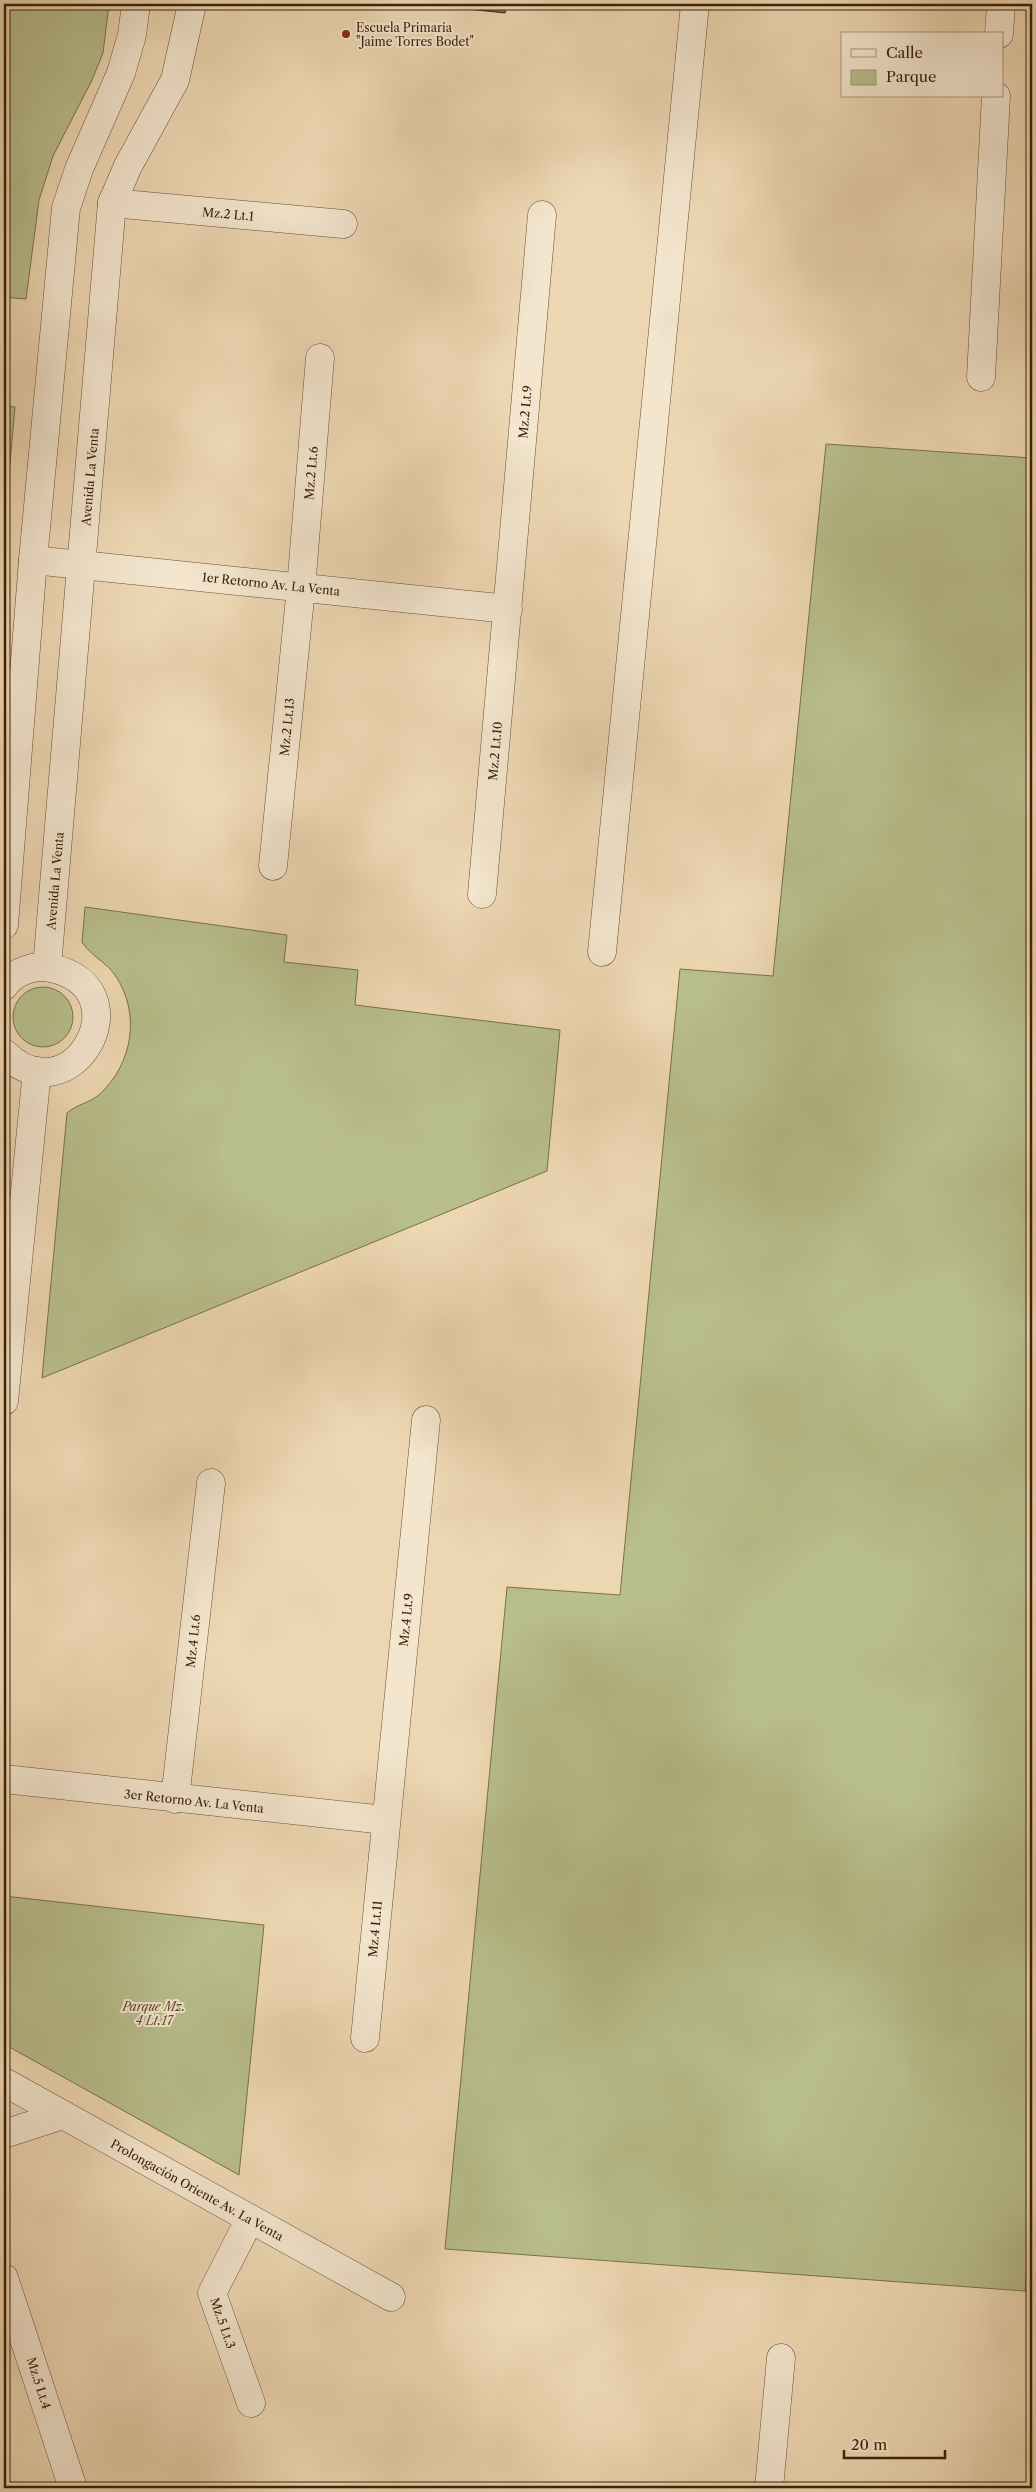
<svg xmlns="http://www.w3.org/2000/svg" width="1036" height="2492" font-family="'Libre Caslon Text',serif">
<style>
.green{fill:#b8be8c;stroke:#7a704a}
.lines{fill:none;stroke-linecap:round;stroke-linejoin:round}
.street-casing{stroke:#684f34;stroke-width:29}
.street{stroke:#f3e5ce;stroke-width:28}
.shaded-wall{fill:#9b6655;stroke:#3c2209}
.poi-dot{fill:#8f2418;stroke:#f3e5ce;stroke-width:2}
.labels{text-anchor:middle;dominant-baseline:central;stroke-width:4;stroke-linejoin:round;paint-order:stroke}
.poi-label{font-size:12px;fill:#3c2209;stroke:#f3e5ce;text-anchor:start}
.street-label{font-size:12px;fill:#3c2209;stroke:#f3e5ce}
.park-label{font-size:12px;font-style:italic;fill:#5b492a;stroke:#f3e5ce}
</style>
<rect width="100%" height="100%" fill="#edd7b3"/>
<filter id="stains"><feTurbulence type="fractalNoise" baseFrequency=".004" numOctaves="4"/><feColorMatrix values="0 0 0 0 .2 0 0 0 0 .09 0 0 0 0 .02 0 0 0 .5 -.17"/></filter>
<radialGradient id="worn" r=".72"><stop offset=".6" stop-color="#630" stop-opacity="0"/><stop offset="1" stop-color="#630" stop-opacity=".3"/></radialGradient>
<!-- green -->
<g class="green">
<path d="M4 4H109L103 53 92 80 53 156 39 200 26 299 4 297Z"/>
<path d="M4 406 15 407 4 529Z"/>
<path d="M826 444 1032 458V2187L1025 2291 445 2249 507 1587 620 1595 680 969 773 976Z"/>
<path d="M85 907 287 935 284 962 358 970 355 1005 560 1030 547 1171 42 1378 67 1113C77 1104 90 1103 100 1094 133 1063 141 1013 115 975 106 962 90 955 82 942Z"/>
<circle cx="43" cy="1017" r="30"/>
<path d="M4 1896 264 1925 239 2175 4 2044Z"/>
</g>
<g class="lines">
<defs>
<g id="street">
<path d="M999 34 1001 4"/>
<path d="M112 203 343 224"/>
<path d="M981 377 996 96"/>
<path d="M33 560 508 609"/>
<path d="M273 866 301 588 320 358"/>
<path d="M482 894 542 215"/>
<path d="M4 925 33 560 66 208 79 169 121 73 132 35 136 4"/>
<path d="M602 952 695 4"/>
<path d="M47 967 112 203 128 166 175 80 192 4"/>
<path d="M4 986C14 972 34 964 51 968 146 988 72 1121 4 1053"/>
<path d="M4 1401 37 1071"/>
<path d="M4 1779 385 1820"/>
<path d="M175 1799 211 1483"/>
<path d="M365 2038 426 1420"/>
<path d="M4 2082 391 2297"/>
<path d="M4 2134 63 2115"/>
<path d="M250 2219 212 2293 251 2403"/>
<path d="M4 2278 73 2488"/>
<path d="M769 2488 781 2358"/>
</g>
</defs>
<!-- street casing -->
<use href="#street" class="street-casing"/>
<!-- street -->
<use href="#street" class="street"/>
</g>
<!-- shaded-wall -->
<path class="shaded-wall" d="M420 4H508L505 13Z"/>
<!-- markers -->
<circle class="poi-dot" cx="346" cy="34" r="5"/>
<g class="labels">
<!-- poi labels -->
<g class="poi-label">
<text x="356" y="27">Escuela Primaria<tspan x="356" dy="14">"Jaime Torres Bodet"</tspan></text>
</g>
<!-- street labels -->
<g class="street-label">
<text transform="translate(228 214) rotate(5)">Mz.2 Lt.1</text>
<text transform="translate(525 412) rotate(-85)">Mz.2 Lt.9</text>
<text transform="translate(311 473) rotate(-85)">Mz.2 Lt.6</text>
<text transform="translate(90 477) rotate(-85)">Avenida La Venta</text>
<text transform="translate(271 584) rotate(6)">1er Retorno Av. La Venta</text>
<text transform="translate(287 727) rotate(-84)">Mz.2 Lt.13</text>
<text transform="translate(495 751) rotate(-85)">Mz.2 Lt.10</text>
<text transform="translate(55 881) rotate(-85)">Avenida La Venta</text>
<text transform="translate(406 1620) rotate(-84)">Mz.4 Lt.9</text>
<text transform="translate(193 1641) rotate(-84)">Mz.4 Lt.6</text>
<text transform="translate(194 1801) rotate(6)">3er Retorno Av. La Venta</text>
<text transform="translate(375 1929) rotate(-85)">Mz.4 Lt.11</text>
<text transform="translate(197 2190) rotate(29)">Prolongación Oriente Av. La Venta</text>
<text transform="translate(223 2323) rotate(71)">Mz.5 Lt.3</text>
<text transform="translate(39 2383) rotate(72)">Mz.5 Lt.4</text>
</g>
<!-- park labels -->
<g class="park-label">
<text x="154" y="2006">Parque Mz.<tspan x="154" dy="14">4 Lt.17</tspan></text>
</g>
</g>
<!-- margin -->
<rect width="1036" height="2492" fill="none" stroke="#edd7b3" stroke-width="20"/>
<rect x="5" y="5" width="1026" height="2482" fill="none" stroke="#3c2209" stroke-width="2.5"/>
<rect x="10" y="10" width="1016" height="2472" fill="none" stroke="#3c2209"/>
<!-- legend -->
<rect x="841" y="32" width="162" height="65" fill="#f3e5ce" stroke="#aa977f"/>
<rect x="851" y="49" width="25" height="8" fill="#f3e5ce" stroke="#aa977f"/>
<text x="886" y="58" font-size="15" fill="#3c2209">Calle</text>
<rect x="851" y="70" width="25" height="15" fill="#b8be8c" stroke="#aa977f"/>
<text x="886" y="82" font-size="15" fill="#3c2209">Parque</text>
<!-- scale -->
<path d="M844 2450v8h101v-8" fill="none" stroke="#3c2209" stroke-width="2.5"/>
<text x="851" y="2450" font-size="15" fill="#3c2209" stroke="#f3e5ce" stroke-width="4" paint-order="stroke">20 m</text>
<rect width="100%" height="100%" filter="url(#stains)"/>
<rect width="100%" height="100%" fill="url(#worn)"/>
</svg>
